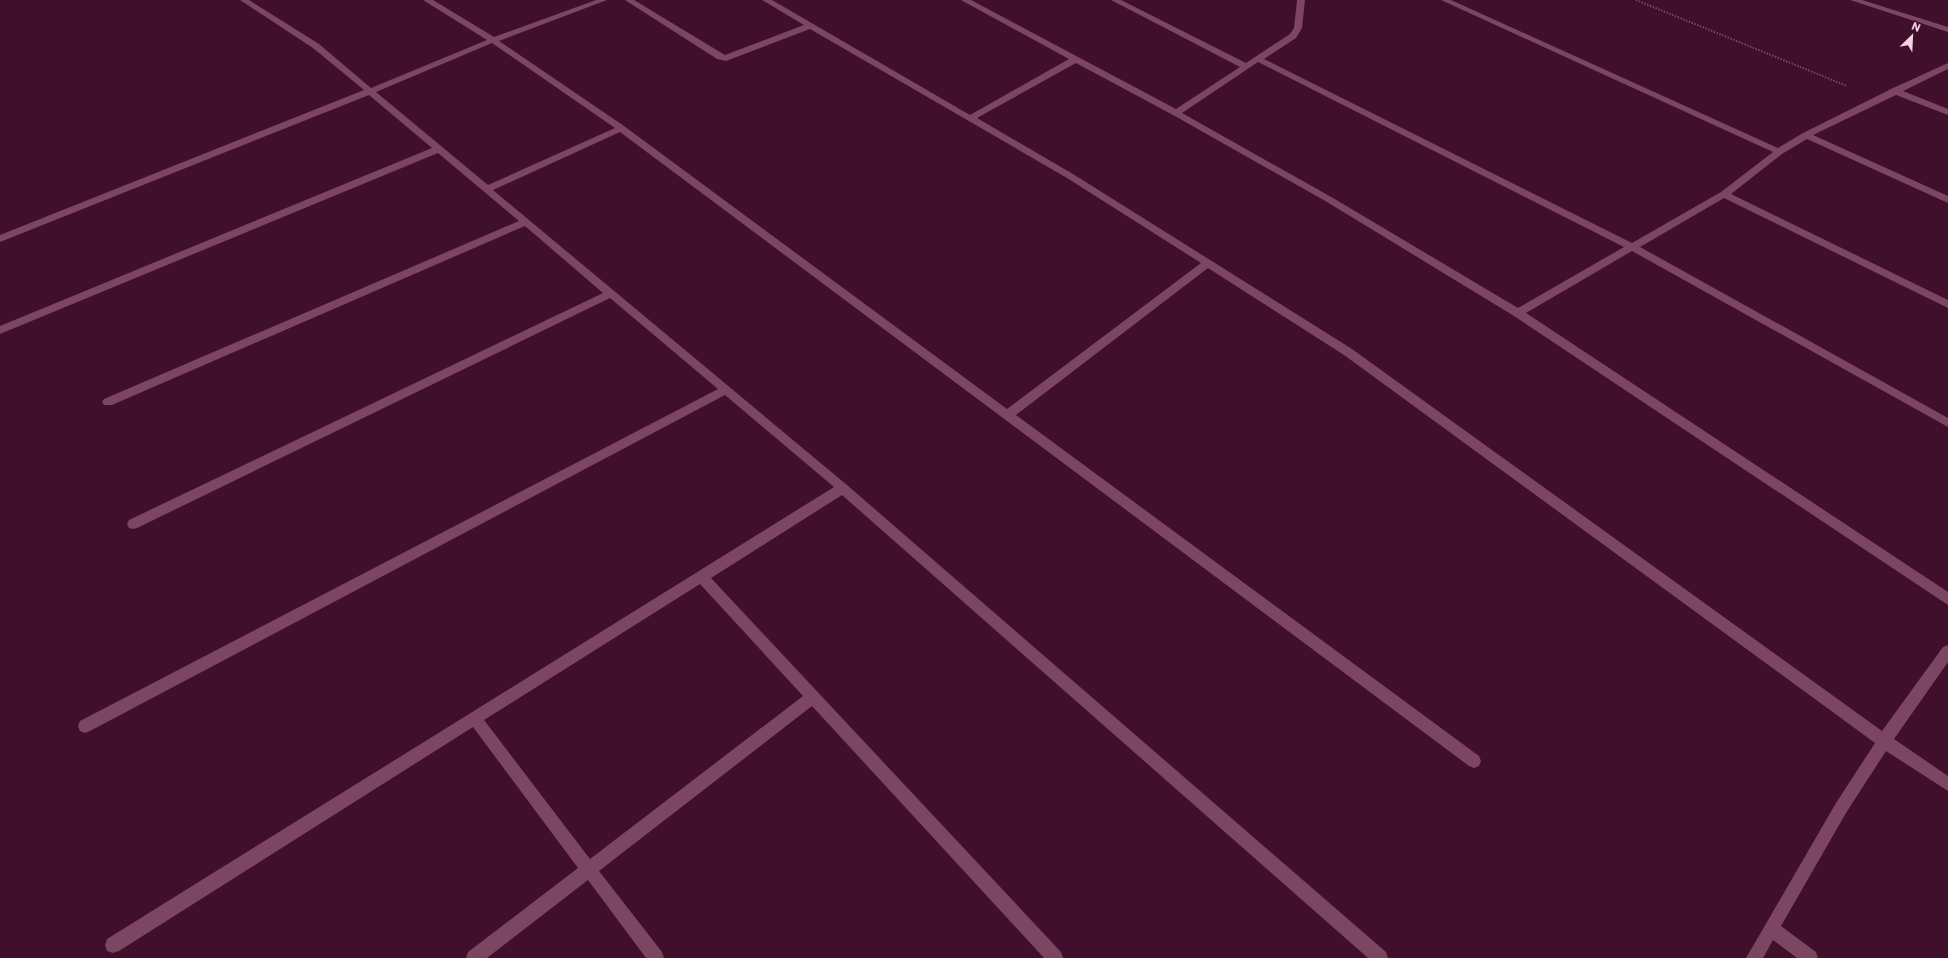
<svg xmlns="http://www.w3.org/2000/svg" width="1948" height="958" font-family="Commissioner,sans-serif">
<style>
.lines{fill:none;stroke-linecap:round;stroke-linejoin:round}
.path{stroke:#764a62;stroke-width:2;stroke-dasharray:1.5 1.5;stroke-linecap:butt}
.minor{fill:#7c4561;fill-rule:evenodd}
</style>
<rect width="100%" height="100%" fill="#400f2b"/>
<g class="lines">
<!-- path -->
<path class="path" d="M1636 0 1847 86"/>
<!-- minor -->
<g class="minor">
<path d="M240 0H249L319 44 371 88 487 40 423 0H433L494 37 596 0H607L499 41 624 126 1007 409 1201 263 1067 178 810 29 726 61 717 59 625 0H634L725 55 804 25 762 0H772L970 115 1069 59 961 0H971L1176 109 1240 67 1111 0H1121L1246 63 1290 34 1294 28 1297 0H1305L1302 28 1296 38 1264 59 1632 243 1721 192 1773 152 1441 0H1451L1778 148 1803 133 1891 89 1948 63V69L1903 91 1948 109V115L1896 95 1813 135 1948 196V203L1807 139 1782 154 1731 194 1948 300V308L1724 198 1640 247 1948 418V427L1632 251 1526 313 1948 592V605L1514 316 1327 202 1173 115 1076 63 977 118 1073 174 1352 349 1882 731 1943 647 1948 645V662L1894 739 1948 776V791L1886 751 1846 813 1781 926 1816 952 1818 958H1797L1773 940 1763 958H1746L1836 803 1875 743 1344 355 1208 268 1016 415 1479 756 1481 761 1479 766 1474 768 1469 766 620 132 493 190 847 485 1386 952 1388 958H1368L842 495 711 578 1061 952 1063 958H1044L812 706 599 871 662 952 664 958H646L588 880 487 958H466L468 952 578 868 473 727 119 951 113 953 107 951 105 945 107 939 834 487 725 395 90 731 85 733 80 731 78 726 80 721 718 389 610 298 137 528 133 529 129 528 127 524 129 520 603 293 525 226 112 405H104L102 402 104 399 519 221 438 153 0 334V326L432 148 369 95 0 242V235L364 90 313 48ZM492 43 615 128 488 185 376 92ZM1258 62 1624 247 1518 308 1333 198 1182 113ZM700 584 803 696 590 859 484 720Z"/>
<path d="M1850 0H1862L1948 27V32Z"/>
</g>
</g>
<!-- north arrow -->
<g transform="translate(1912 36) rotate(24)" stroke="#400f2b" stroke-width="3" paint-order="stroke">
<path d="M0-3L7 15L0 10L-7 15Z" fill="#f3d2e0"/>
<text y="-6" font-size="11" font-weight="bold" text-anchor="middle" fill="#f3d2e0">N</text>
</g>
</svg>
